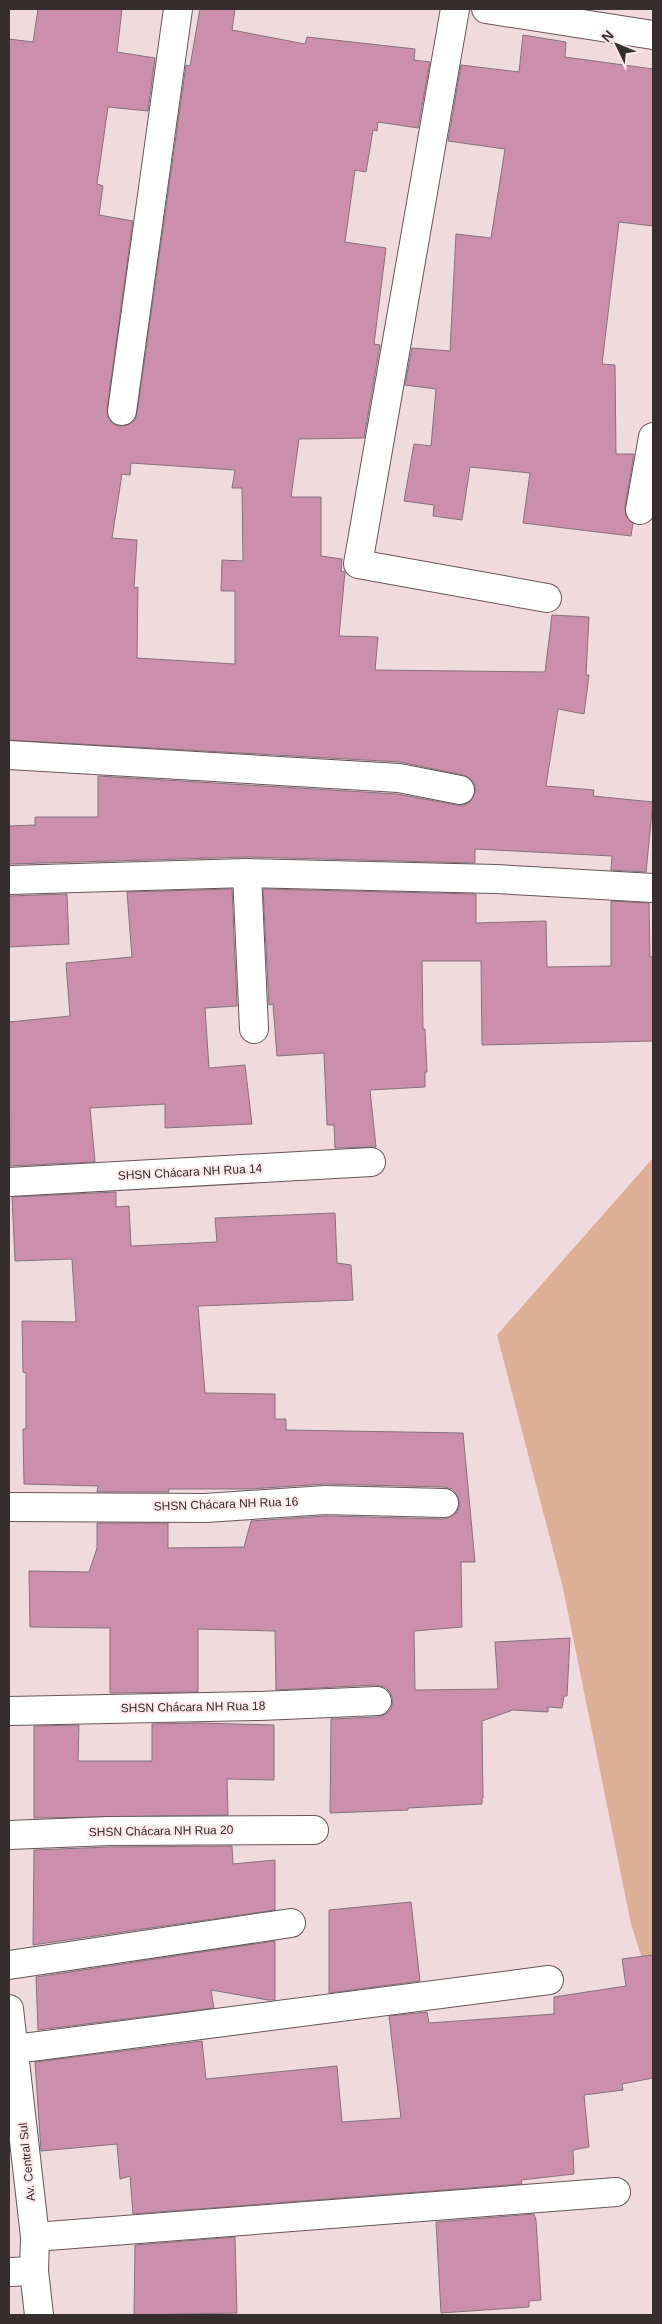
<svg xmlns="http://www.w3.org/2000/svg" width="662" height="2324" font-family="Arial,sans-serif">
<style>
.green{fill:#ddaf97}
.building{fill:#cb8eab;stroke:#85737b;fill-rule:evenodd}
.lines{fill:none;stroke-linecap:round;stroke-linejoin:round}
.minor-casing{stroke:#685558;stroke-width:30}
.tertiary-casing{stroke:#685558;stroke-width:30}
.minor{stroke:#fff;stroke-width:28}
.tertiary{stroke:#fff;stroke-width:28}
.labels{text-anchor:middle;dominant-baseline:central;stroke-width:4;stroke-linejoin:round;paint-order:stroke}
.street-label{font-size:12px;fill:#352d2e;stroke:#fde7ea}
</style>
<rect width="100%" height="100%" fill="#f0dadd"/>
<!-- green -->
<path class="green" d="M653 1158V1993L631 1924 563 1588 497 1335Z"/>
<!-- building -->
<g class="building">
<path d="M38 9H122L117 52 155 58 148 111 108 107 97 184 103 186 99 215 133 221 107 409 108 417 113 424 119 426 128 425 135 420 137 413 186 65 190 66 200 9H235L232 30 305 44 307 37 415 49 414 60 430 62 418 128 378 122 377 131 373 130 366 172 355 170 345 242 386 248 374 344 380 345 364 438 299 439 291 497H321V556L342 559 341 571 345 572 339 636 378 637 375 670 545 672 552 615 589 617 586 675H589L584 714 558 709 546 786 594 790 593 796 653 802 646 872 611 870 612 856 475 849V863L247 857 9 864V826L35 825V817H98V776L397 794 457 805H465L471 801 475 793V785L471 779 463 775 400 762 9 740V39L33 42ZM131 463 235 470 232 488H242L243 561 222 560 221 591H235V664L137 658 138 587 134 588 137 540 112 538 122 474 130 475Z"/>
<path d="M523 35 566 42 565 57 653 69V226L619 222 602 364 615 365 616 454H634L625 507 626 516 633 523 631 536 523 523 530 473 470 467 462 520 433 516 434 505 404 501 414 444 431 446 436 389 405 385 412 348 450 351 456 234 491 238 505 149 448 141 461 65 519 72Z"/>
<path d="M232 889 237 1006 205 1008 209 1068 245 1065 252 1124 165 1128V1104L90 1108 95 1162 10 1166 9 1022 70 1016 66 963 132 957 127 892Z"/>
<path d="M263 889 476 894V923L546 921 547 967 611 966V901L649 903 650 957H653V1041L482 1045 481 961H422L423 1029H425L427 1072H425V1087L370 1090 376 1147 335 1148 334 1125H327L324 1053 277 1056 273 1004 269 1005Z"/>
<path d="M67 894 69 944 9 947V896Z"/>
<path d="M116 1192V1207L129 1206 131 1246 217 1242 215 1218 335 1213 337 1263 351 1265 353 1300 198 1306 205 1393 275 1394V1419H286V1430L463 1433 475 1562H461L462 1627 414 1631 415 1690 498 1689 495 1642 570 1638 567 1696H564L562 1708 548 1707V1712L513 1710 482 1721 483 1798H482V1804L408 1808V1810L330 1813 331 1719 378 1717 386 1714 391 1709 393 1700 390 1692 385 1687 376 1685 276 1690 275 1631 198 1629V1692L110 1693V1628L30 1627 29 1571 89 1572 97 1548V1523H168V1548L244 1547 251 1521 325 1516 444 1519 452 1516 457 1512 460 1504 457 1495 452 1489 444 1487 325 1484 250 1489H169V1492H97L98 1486 24 1484 23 1429H26V1373L23 1372 22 1321 76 1322 72 1259 15 1261 12 1197Z"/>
<path d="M198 1723 274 1725V1780L227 1779 228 1815 34 1818V1726L79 1725 78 1761H152V1724Z"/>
<path d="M232 1846 233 1864 275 1860V1910L33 1945 34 1850 109 1847Z"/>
<path d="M411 1902 420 1981 329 1993V1910Z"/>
<path d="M275 1941V2000H268L211 1990 214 2008 38 2030 36 1977Z"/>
<path d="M653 1955V2078L622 2084 623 2090 584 2095 589 2147 573 2150 574 2174 521 2180 522 2184 133 2214 130 2176 120 2179 117 2144 41 2151 35 2062 202 2041 206 2079 337 2066 342 2122 401 2118 389 2016 427 2012 429 2023 554 2014V1997L626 1986 622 1959Z"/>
<path d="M534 2214 536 2220 541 2300 529 2301V2307L441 2313 436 2222Z"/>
<path d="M235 2237 237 2313 134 2315 135 2245Z"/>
</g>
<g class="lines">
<defs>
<g id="minor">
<path d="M455 9 358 564 547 598"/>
<path d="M486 9 653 35"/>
<path d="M122 411 178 9"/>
<path d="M640 510 653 437"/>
<path d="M9 755 399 778 460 790"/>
<path d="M247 873 254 1029"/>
<path d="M9 880 247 873 496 879 653 888"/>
<path d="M9 1182 371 1162"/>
<path d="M9 1507 205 1508 325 1500 444 1503"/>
<path d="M9 1711 260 1706 377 1701"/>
<path d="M9 1835 109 1831 314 1830"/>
<path d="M9 1965 291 1923"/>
<path d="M15 2049 549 1980"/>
<path d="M35 2237 616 2192"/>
<path d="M9 2272 34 2271"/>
</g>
<path id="tertiary" d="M9 2009 35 2237 34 2271 39 2315"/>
</defs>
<!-- minor casing -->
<use href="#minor" class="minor-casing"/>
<!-- tertiary casing -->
<use href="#tertiary" class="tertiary-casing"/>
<!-- minor -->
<use href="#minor" class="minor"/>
<!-- tertiary -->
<use href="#tertiary" class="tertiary"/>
</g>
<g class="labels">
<!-- street labels -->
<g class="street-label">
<text transform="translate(190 1172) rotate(-3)">SHSN Chácara NH Rua 14</text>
<text transform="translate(226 1504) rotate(-2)">SHSN Chácara NH Rua 16</text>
<text transform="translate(193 1707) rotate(-1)">SHSN Chácara NH Rua 18</text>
<text transform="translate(161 1831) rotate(-1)">SHSN Chácara NH Rua 20</text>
<text transform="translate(27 2162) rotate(-96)">Av. Central Sul</text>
</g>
</g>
<!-- border -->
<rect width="662" height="2324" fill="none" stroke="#352d2e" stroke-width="20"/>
<!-- north arrow -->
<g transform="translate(617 45) rotate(313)" stroke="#fde7ea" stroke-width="4" paint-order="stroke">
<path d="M0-4L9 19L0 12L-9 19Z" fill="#352d2e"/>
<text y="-8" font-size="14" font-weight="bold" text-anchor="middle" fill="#352d2e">N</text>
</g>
</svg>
